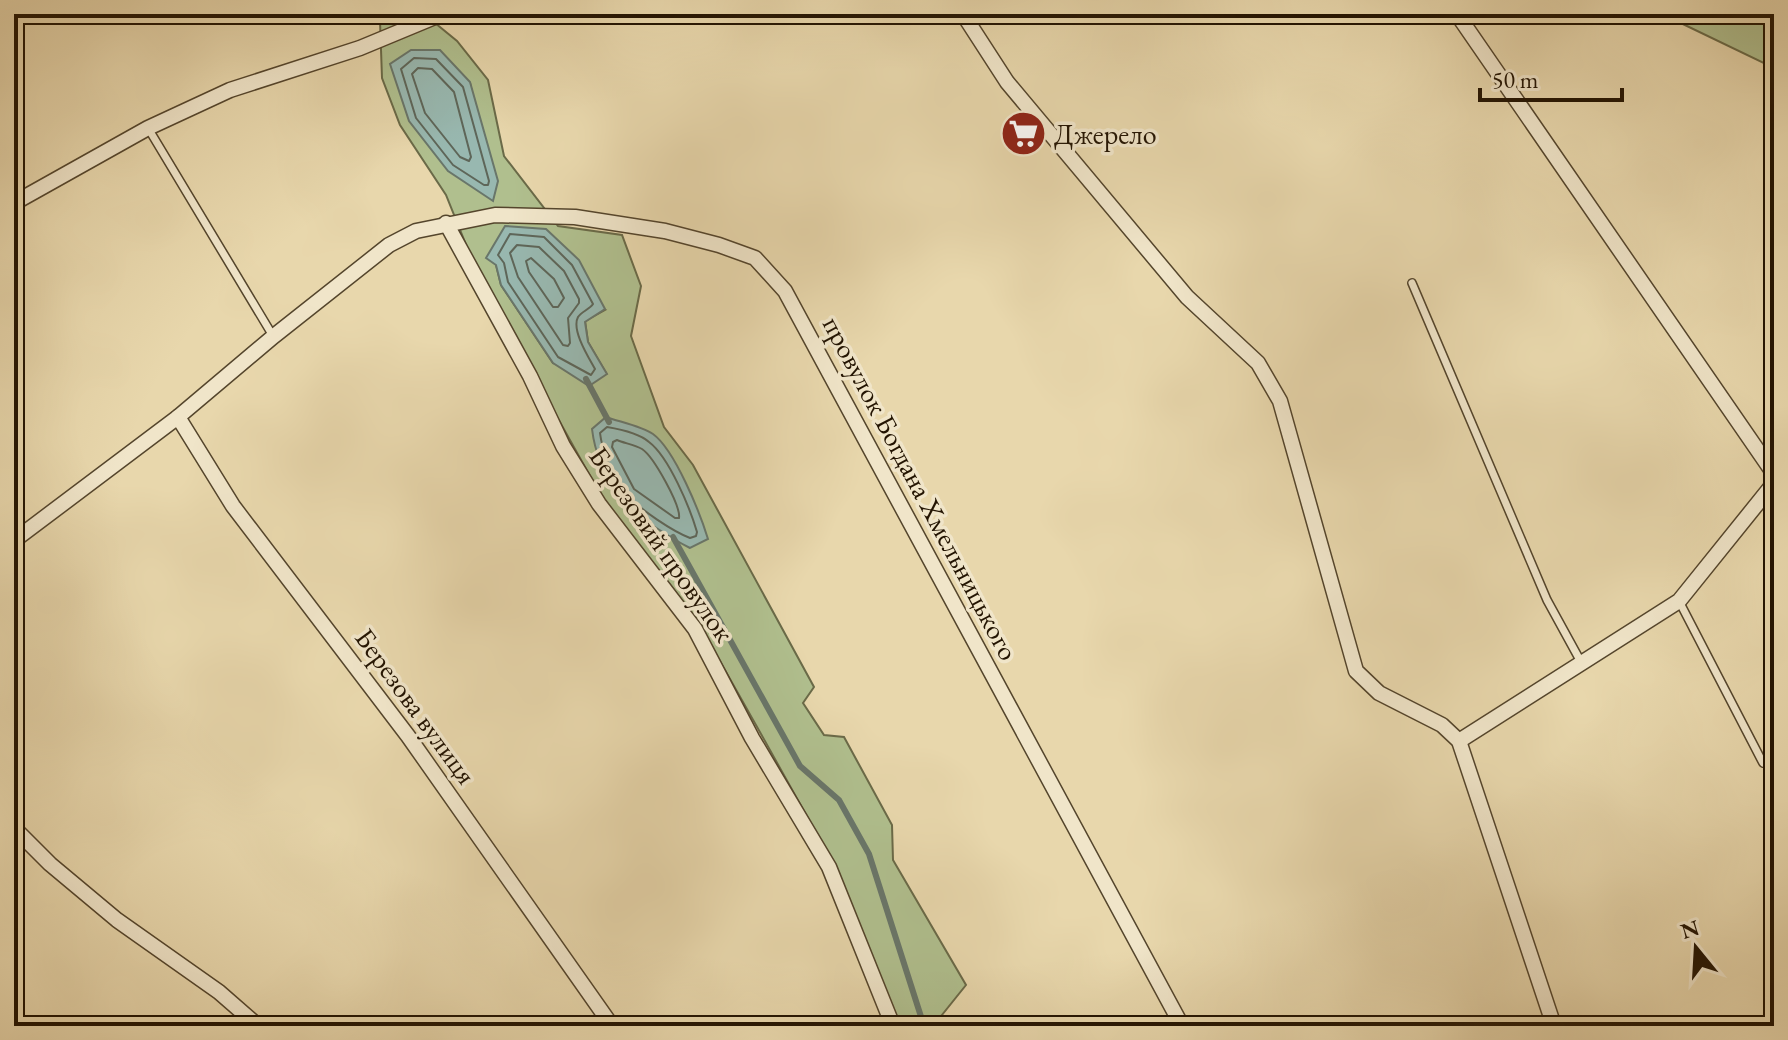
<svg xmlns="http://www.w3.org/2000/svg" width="1788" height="1040" font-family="'EB Garamond',serif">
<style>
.green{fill:#b0bf8e;stroke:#6a6a48;stroke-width:2;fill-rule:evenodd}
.water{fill:#98b8b0;stroke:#69766a;stroke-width:2}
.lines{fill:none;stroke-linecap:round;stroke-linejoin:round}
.shore{stroke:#5e6659;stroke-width:2}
.stream{stroke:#69766a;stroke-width:6}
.lane-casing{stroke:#54452c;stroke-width:10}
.street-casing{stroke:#54452c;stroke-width:17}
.lane{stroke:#f0e5c9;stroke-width:7}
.street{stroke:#f0e5c9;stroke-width:14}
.labels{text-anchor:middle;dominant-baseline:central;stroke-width:7;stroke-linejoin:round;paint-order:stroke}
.poi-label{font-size:28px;fill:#231402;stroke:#f0e5c9;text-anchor:start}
.street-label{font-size:28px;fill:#231402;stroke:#f0e5c9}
</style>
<rect width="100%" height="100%" fill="#e8d7ac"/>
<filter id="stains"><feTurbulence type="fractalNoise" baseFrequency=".0025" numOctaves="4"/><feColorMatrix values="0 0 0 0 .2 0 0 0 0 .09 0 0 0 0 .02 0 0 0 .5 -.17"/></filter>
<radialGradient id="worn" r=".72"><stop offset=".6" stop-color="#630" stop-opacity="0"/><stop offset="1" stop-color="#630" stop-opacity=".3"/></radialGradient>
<!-- green -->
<g class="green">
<path d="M374 14H424L457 41 488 80 504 156 558 226 622 235 641 286 631 336 664 427 693 465 814 687 803 703 824 735 844 737 892 825 893 860 966 985 942 1015 951 1026H897L834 865 761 734 699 624 604 501 479 277 446 195 400 125 382 78 380 21ZM411 50 470 83 477 114ZM496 265 605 310 585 321 588 342 606 373 553 363 501 285Z"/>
<path d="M1662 14H1774V68Z"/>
</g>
<!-- water -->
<g class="water">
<path d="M411 50H440L470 82 498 181 493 201 448 171 409 121 390 64Z"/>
<path d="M505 226 546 229 579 260 605 309 585 322 588 342 607 374 589 386 553 363 501 285 496 265 486 258Z"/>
<path d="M606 417C620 422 641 426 653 434 675 450 700 513 708 539L690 548C674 540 629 512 619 498 605 477 595 454 592 429Z"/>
</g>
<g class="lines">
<!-- shore -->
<g class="shore">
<path d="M414 58 436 59 463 87 489 181 488 185H484L453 165 416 118 401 69Z"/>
<path d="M418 68 432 69 454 92 471 157 469 161 460 157 425 113 412 74Z"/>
<path d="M510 234 544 237 572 265 593 304C590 309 581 312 578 317 571 330 589 358 595 369L591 375 558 357 508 282 504 263 498 255Z"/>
<path d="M517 245 539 247 564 271 579 299V303L568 318 570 343 568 346 563 345 518 277 510 253Z"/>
<path d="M531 258 554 279 564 298 558 307H553L529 272 526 261Z"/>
<path d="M607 427C619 429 640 434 649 442 669 457 690 508 697 532L696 536 690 538C672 531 641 510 628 496 615 483 602 451 600 433Z"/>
<path d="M617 440C624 443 635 445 642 449 654 457 681 506 679 518H675L634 489 612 447 613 442Z"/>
</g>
<!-- stream -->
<g class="stream">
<path d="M398 14 400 17"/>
<path d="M1756 14 1774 21"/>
<path d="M586 379 609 422"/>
<path d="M673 537 800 766 839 800 869 854 924 1026"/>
</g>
<defs>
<g id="lane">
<path d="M148 128 273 336"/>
<path d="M1412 283 1547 600 1581 662"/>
<path d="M1679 601 1763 763"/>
</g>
<g id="street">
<path d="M963 14 1007 82 1187 297 1258 363 1280 401 1356 671 1379 693 1442 725 1459 741 1554 1026"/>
<path d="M1457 14 1774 474"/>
<path d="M14 203 148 128 230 90 360 48 442 14"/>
<path d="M446 223 530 376 563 446 599 504 695 629 752 738 829 867 893 1026"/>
<path d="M178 417 233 506 408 736 612 1026"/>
<path d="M20 536 178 417 274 336 389 245 416 231 495 215 575 217 665 231 719 245 755 258 785 291 1182 1026"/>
<path d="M1459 741 1679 601 1774 483"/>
<path d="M14 828 50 864 117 920 219 992 258 1026"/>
</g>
</defs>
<!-- lane casing -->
<use href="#lane" class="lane-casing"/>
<!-- street casing -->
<use href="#street" class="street-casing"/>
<!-- lane -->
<use href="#lane" class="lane"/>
<!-- street -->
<use href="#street" class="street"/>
</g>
<!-- icons -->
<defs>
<symbol id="supermarket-disc" viewBox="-11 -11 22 22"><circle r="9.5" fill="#8f2418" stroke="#f0e5c9"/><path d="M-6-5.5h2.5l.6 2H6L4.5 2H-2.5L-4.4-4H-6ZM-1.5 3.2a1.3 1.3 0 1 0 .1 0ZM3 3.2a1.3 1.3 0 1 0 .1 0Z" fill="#fff"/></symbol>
</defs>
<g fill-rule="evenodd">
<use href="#supermarket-disc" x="998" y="108" width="51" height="51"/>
</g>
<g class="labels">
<!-- poi labels -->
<g class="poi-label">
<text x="1054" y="134">Джерело</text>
</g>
<!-- street labels -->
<g class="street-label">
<text transform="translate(921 488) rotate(62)">провулок Богдана Хмельницького</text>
<text transform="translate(662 544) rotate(55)">Березовий провулок</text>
<text transform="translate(416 706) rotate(54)">Березова вулиця</text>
</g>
</g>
<!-- margin -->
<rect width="1788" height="1040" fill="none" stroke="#e8d7ac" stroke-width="48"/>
<rect x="16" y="16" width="1756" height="1008" fill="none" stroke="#231402" stroke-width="4"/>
<rect x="24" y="24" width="1740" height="992" fill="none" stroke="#231402" stroke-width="2"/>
<!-- north arrow -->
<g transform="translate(1696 948) rotate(342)" stroke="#f0e5c9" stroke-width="6" paint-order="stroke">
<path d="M0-6L14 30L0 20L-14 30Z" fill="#231402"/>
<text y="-12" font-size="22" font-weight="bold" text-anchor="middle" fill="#231402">N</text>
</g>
<!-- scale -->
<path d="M1480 88v12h142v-12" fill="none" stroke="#231402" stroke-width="4"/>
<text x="1492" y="88" font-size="24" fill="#231402" stroke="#f0e5c9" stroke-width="6" paint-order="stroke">50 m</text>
<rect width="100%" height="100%" filter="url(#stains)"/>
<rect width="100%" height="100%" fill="url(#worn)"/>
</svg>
